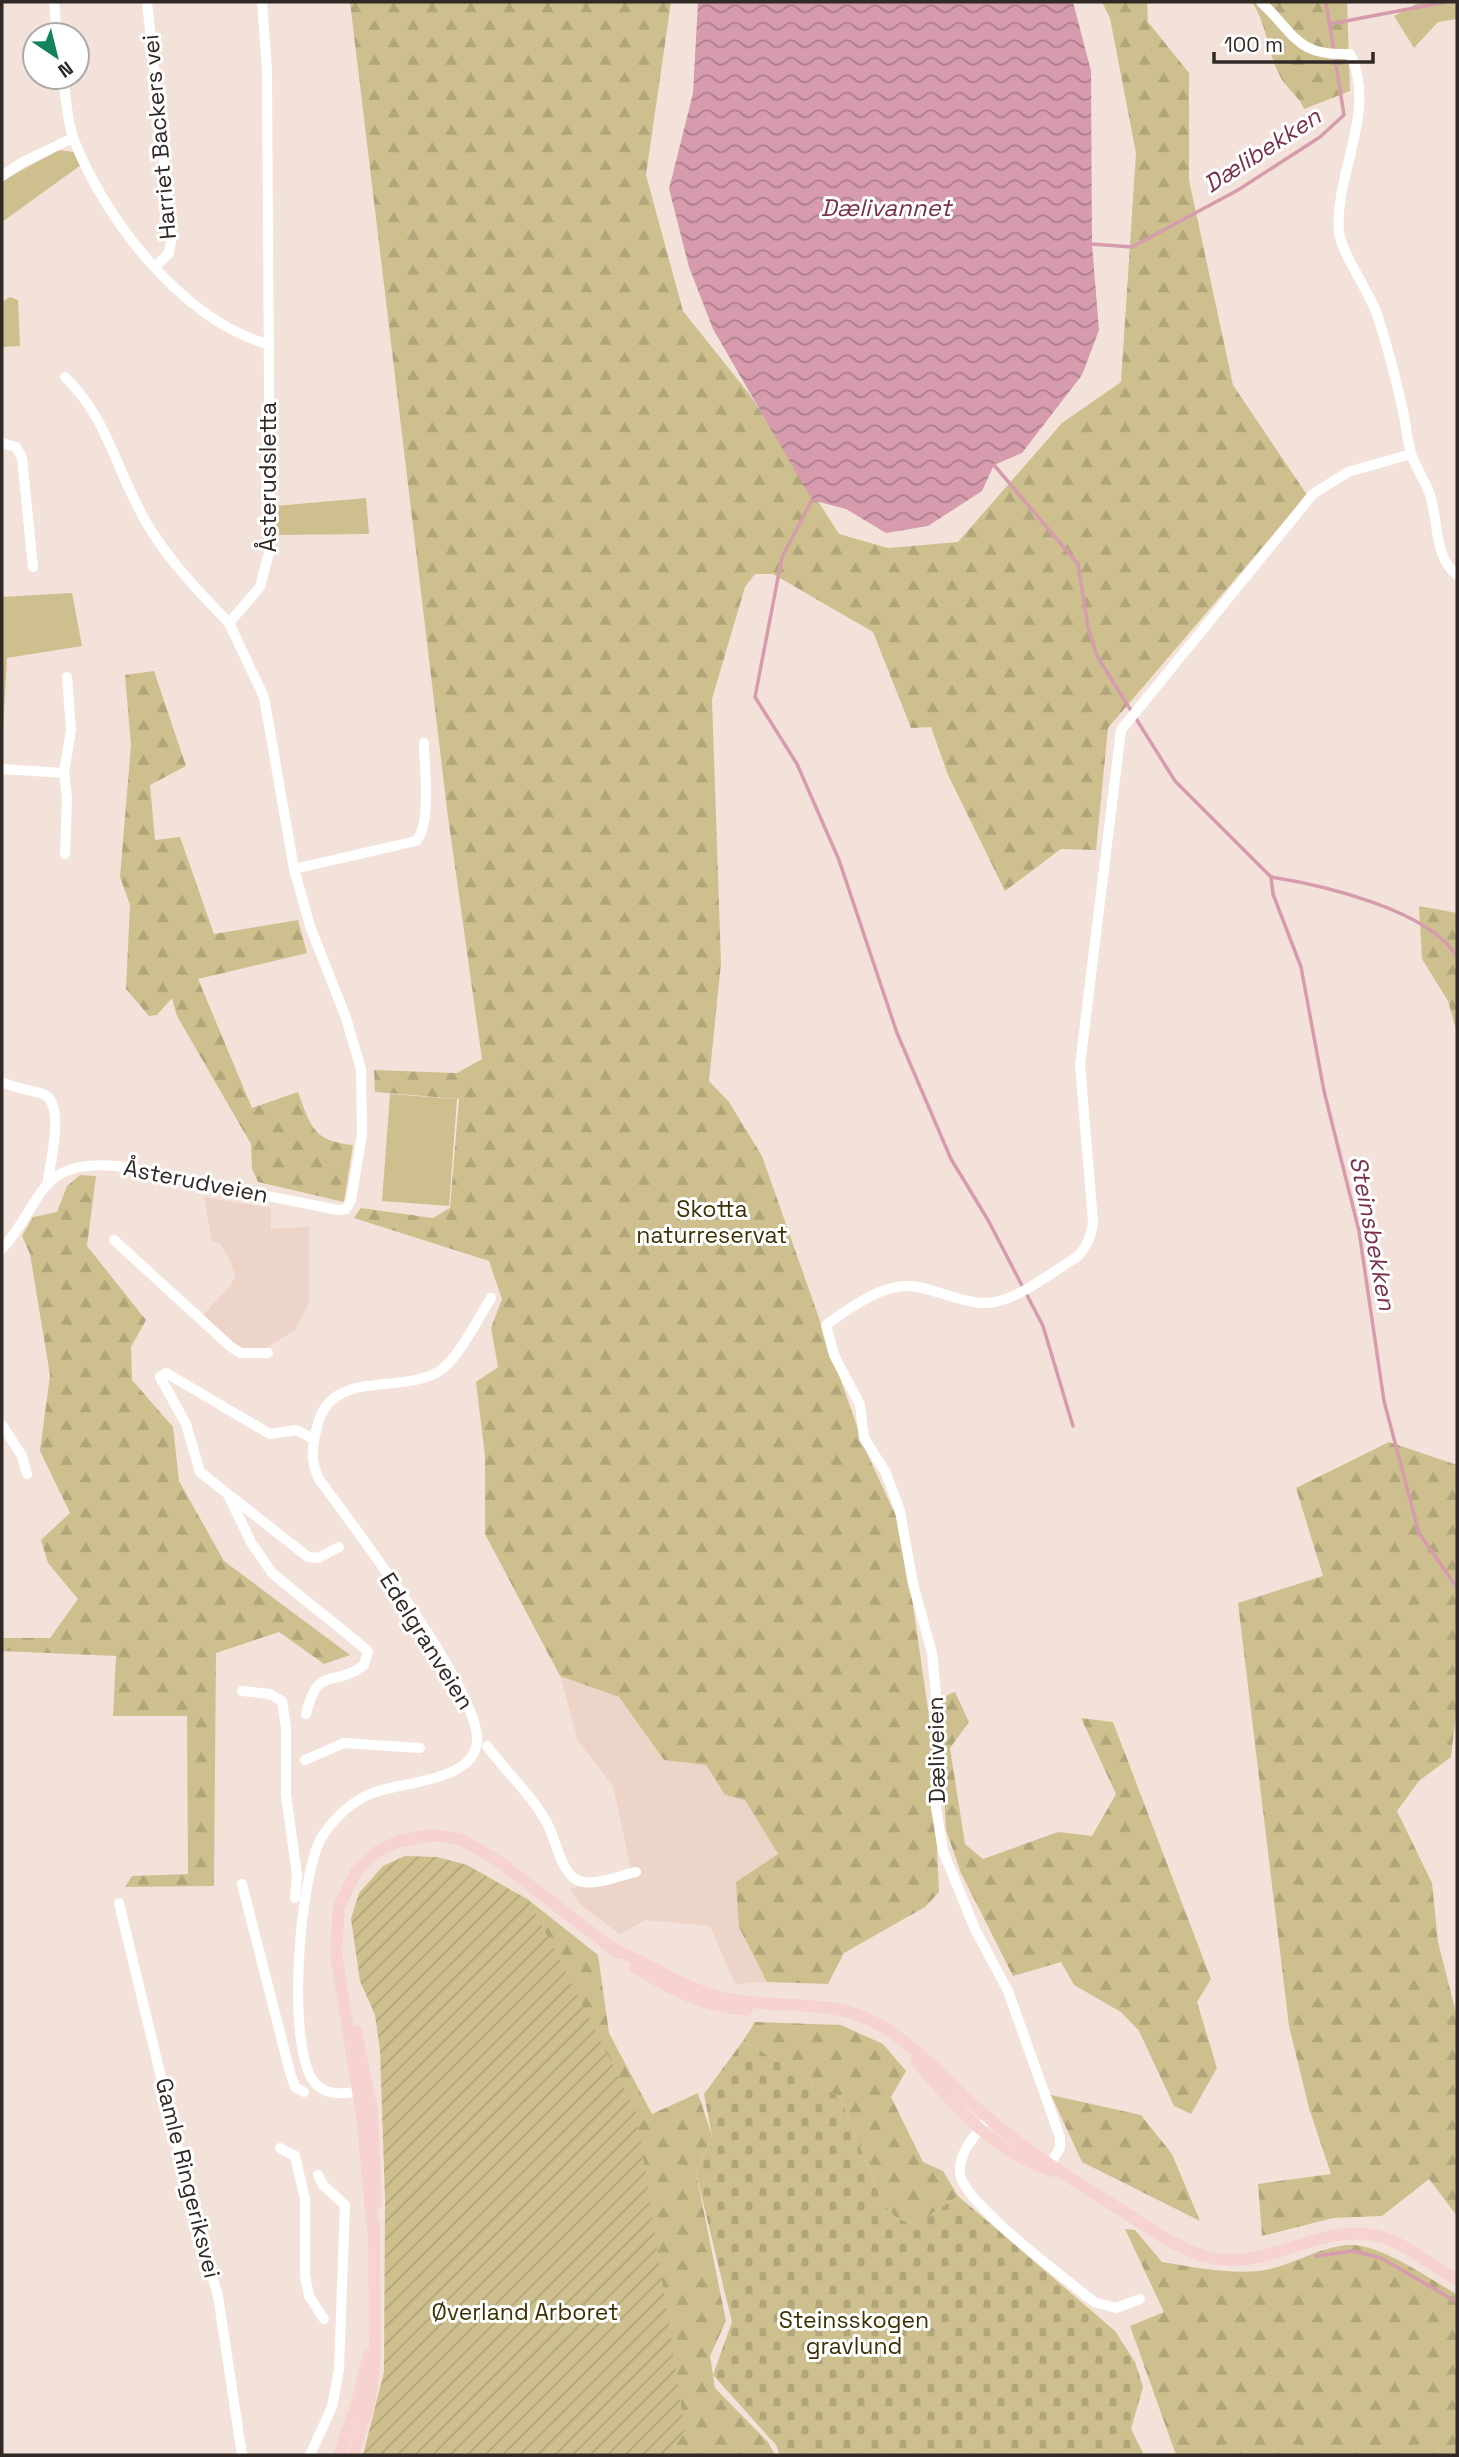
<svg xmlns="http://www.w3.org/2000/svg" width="1459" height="2457" font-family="'Space Grotesk',sans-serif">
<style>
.built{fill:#ecd4c9}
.green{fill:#cec08e}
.forest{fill:url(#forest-firs)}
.cemetery{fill:url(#cemetery-stones)}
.garden{fill:url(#garden-furrows)}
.water{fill:url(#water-waves)}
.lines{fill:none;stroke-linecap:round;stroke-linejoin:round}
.stream{stroke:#d69bad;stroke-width:3.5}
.minor{stroke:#fff;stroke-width:10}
.major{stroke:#f6d3d0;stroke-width:12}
.labels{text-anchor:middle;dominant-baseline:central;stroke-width:6;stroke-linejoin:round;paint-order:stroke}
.street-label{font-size:23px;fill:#302926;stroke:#fff}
.park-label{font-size:23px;fill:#3d3103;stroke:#fff}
.water-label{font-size:24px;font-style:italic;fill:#78314b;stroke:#fff}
</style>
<defs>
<pattern id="forest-firs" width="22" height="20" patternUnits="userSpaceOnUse" patternTransform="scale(1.75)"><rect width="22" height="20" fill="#cec08e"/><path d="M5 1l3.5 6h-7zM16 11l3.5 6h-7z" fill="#b1a57a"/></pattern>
<pattern id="cemetery-stones" width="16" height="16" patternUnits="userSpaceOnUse" patternTransform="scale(1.75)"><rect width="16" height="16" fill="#cec08e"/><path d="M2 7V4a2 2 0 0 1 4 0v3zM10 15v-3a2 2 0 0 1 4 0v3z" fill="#b1a57a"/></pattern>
<pattern id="garden-furrows" width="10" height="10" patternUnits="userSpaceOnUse" patternTransform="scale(1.75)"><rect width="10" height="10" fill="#cec08e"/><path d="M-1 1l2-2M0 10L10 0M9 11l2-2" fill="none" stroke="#b1a57a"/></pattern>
<pattern id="water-waves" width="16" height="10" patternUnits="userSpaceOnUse" patternTransform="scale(1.75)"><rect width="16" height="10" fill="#d69bad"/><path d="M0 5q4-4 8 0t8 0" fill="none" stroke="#ae7e8d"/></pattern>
</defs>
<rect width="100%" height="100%" fill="#f3e2da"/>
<!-- built -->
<g class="built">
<path d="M204 1197 271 1208V1229L309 1227V1303L295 1330 263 1350 242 1349 202 1316 231 1285 235 1276 230 1260 220 1244 212 1242Z"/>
<path d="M560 1676 619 1697 664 1760 706 1765 725 1795 745 1800 778 1854 739 1927 767 1982 735 1984 710 1926 646 1920 620 1934 582 1906 570 1889 631 1869 613 1786 578 1741Z"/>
</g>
<!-- green -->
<g class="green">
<path d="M1420 2H1457V19L1438 22 1414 48 1394 16Z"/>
<path d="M59 150 74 152 81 165 2 222V181Z"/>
<path d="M10 297 18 300 20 346 2 347V302Z"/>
<path d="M366 498 369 534 275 535V506Z"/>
<path d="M72 593 82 646 7 658 2 749V597Z"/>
<path d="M390 1094 457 1099 449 1206 382 1201Z"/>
</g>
<!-- forest -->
<g class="forest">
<path d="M350 2H671L646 175 683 311 750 395 839 534 888 548 958 542 1062 423 1121 382 1136 153 1110 18 1102 2H1147L1148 22 1189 73V180L1233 385 1307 495 1108 728 1096 850 1061 849 1005 891 948 775 931 727 911 728 873 632 773 574H755L745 587 712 699 721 963 709 1081 729 1102 762 1156 865 1449 902 1529 932 1737 939 1892 925 1907 844 1953 828 1984 767 1982 739 1927 736 1882 778 1854 745 1800 725 1795 706 1765 664 1760 619 1697 560 1676 485 1534V1456L476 1382 498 1367 491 1328 502 1299 489 1261 354 1218 361 1208 433 1218 450 1208 459 1099 375 1092 374 1070 457 1073 482 1059 448 817Z"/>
<path d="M1252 2H1347L1350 91 1304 109C1299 96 1288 90 1281 78 1267 54 1268 26 1252 2Z"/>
<path d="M154 671 186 766 150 785 155 840 180 837 214 934 298 920 307 953 198 979 252 1108 298 1092C311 1127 313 1141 353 1145L344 1202 258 1182 252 1169 251 1144 177 1016 172 998 157 1015 149 1016 126 989 130 905 120 877 131 745 125 675Z"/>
<path d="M1419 906 1457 913V1033L1448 1001 1422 959Z"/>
<path d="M80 1175 96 1176 87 1246 146 1320 131 1347 132 1380 173 1427 179 1481 224 1561 350 1655 324 1664 279 1632 216 1653 214 1886 125 1887 132 1876 188 1874 187 1716H113L116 1656 2 1651V1638H50L78 1599 48 1563 41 1540 70 1513 40 1451 50 1375 30 1254 22 1236 33 1217 57 1212 67 1186Z"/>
<path d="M1389 1442 1457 1465V1706L1451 1757 1419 1781 1397 1811 1432 1883 1438 1942 1457 2017V2216L1429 2179 1382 2216 1333 2218 1262 2236 1258 2184 1331 2174 1309 2108 1289 2026 1238 1603 1323 1576 1296 1488Z"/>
<path d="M955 1692 969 1722 950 1748 965 1844 983 1859 1058 1832 1092 1836 1116 1794 1081 1718 1113 1722 1211 1979 1197 2002 1217 2068 1191 2114 1174 2106 1139 2031 1121 2012 1074 1985 1061 1962 1013 1976 961 1873 946 1830 938 1699Z"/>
<path d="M492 1871 598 1955 609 2033 652 2114 698 2093 712 2136 696 2173 726 2321 710 2356 715 2388 768 2442 775 2455H669L685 2431 529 1900Z"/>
<path d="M755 2022 841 2025 883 2044 906 2071 891 2097 923 2162 943 2171 958 2196 916 2225 896 2218 883 2204 840 2097 743 2041Z"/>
<path d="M1051 2095 1141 2115 1172 2154 1200 2221 1082 2162Z"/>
<path d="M1125 2229 1135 2230 1162 2262C1192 2267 1228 2274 1258 2271 1290 2268 1318 2246 1351 2245 1383 2245 1429 2279 1457 2294V2455H1176L1130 2326 1164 2312Z"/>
</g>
<!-- cemetery -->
<path class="cemetery" d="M743 2041 840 2097 883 2204 896 2218 916 2225 958 2196 1115 2331 1135 2362 1143 2387 1131 2429 1144 2455H780L776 2445 713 2375 732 2322 696 2173 712 2136 704 2094Z"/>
<!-- garden -->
<path class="garden" d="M405 1856 437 1857 467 1865 529 1900 636 2111 685 2431 669 2455H363L384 2372 385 2199 380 2050 375 2015 360 1981 351 1919 359 1893 383 1866Z"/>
<!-- water -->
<path class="water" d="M698 2H1073L1091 71 1092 244 1099 330 1082 375 1022 453 994 465 982 491 928 526 886 533 846 509 812 500 713 329 689 267 669 189 693 93Z"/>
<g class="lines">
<!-- stream -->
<g class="stream">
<path d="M1330 24 1445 2"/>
<path d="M1092 244 1132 247 1238 190 1320 137 1344 115 1326 2"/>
<path d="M994 465 1078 564 1088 627 1097 656 1175 781 1271 877"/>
<path d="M812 500 782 557 755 697 797 764 839 860 897 1033 951 1159 988 1220 1043 1326 1073 1426"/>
<path d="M1271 877 1273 894 1301 967 1324 1091 1359 1231 1384 1401 1419 1533 1457 1588"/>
<path d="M1271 877C1322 885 1430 910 1457 957"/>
<path d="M1316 2256 1353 2251 1381 2258 1457 2302"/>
</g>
<!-- minor -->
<g class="minor">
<path d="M54 2 57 35"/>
<path d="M147 2 172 236 169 253 155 267"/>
<path d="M1261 2C1296 35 1296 56 1350 54 1378 111 1334 174 1339 232 1341 252 1368 290 1377 314 1387 345 1396 379 1403 411 1406 425 1407 440 1411 453 1415 467 1424 479 1429 492 1439 518 1433 557 1457 575"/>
<path d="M63 77C66 97 67 122 74 140 106 221 182 319 267 344"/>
<path d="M2 176 23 162 73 138"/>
<path d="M65 377C109 419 118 477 149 527 171 563 200 593 229 623"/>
<path d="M2 443 16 447 22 458 33 567"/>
<path d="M2 769 64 773 67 798 65 854"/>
<path d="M64 773 71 730 67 677"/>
<path d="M294 869 416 841C432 824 424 767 424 743"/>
<path d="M2 1082C16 1089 29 1089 43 1094 66 1103 50 1161 48 1181"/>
<path d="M114 1240 231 1347 241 1353H268"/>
<path d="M2 1249C44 1202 36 1159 117 1166L338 1210 346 1209 351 1200 362 1135 361 1069 346 1018 310 926 294 869 264 697 229 623 260 587 270 549 267 70 262 2"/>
<path d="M2 1425 22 1456 27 1474"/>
<path d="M314 1439 296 1430 270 1434 166 1373 160 1377 186 1424 200 1472 308 1557 318 1558 339 1547"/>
<path d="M228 1495 251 1542 272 1573 368 1651 364 1665C332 1689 319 1663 306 1714"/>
<path d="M242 1691 270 1694 282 1701 286 1728V1795L297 1875 295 1898"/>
<path d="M487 1746C507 1773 531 1794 547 1823 556 1839 560 1871 577 1880 592 1888 621 1875 636 1872"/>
<path d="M305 1760 344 1743 420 1748"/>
<path d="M242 1884 291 2076 295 2087 304 2092"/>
<path d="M119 1903 192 2206 218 2296 242 2455"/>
<path d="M366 2090C348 2093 330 2098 316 2084 285 2054 299 1871 323 1835 335 1818 351 1802 370 1794 399 1781 476 1783 477 1740 479 1690 353 1526 319 1479 310 1460 312 1447 317 1427 330 1370 394 1393 434 1374 456 1365 478 1318 491 1298"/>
<path d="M988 2118C976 2134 958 2153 960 2174 964 2204 1068 2280 1094 2302L1116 2308 1140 2299"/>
<path d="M280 2148 295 2156 305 2199V2275L309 2296 324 2319"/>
<path d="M1047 2169 1060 2148V2137L1008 1991 975 1929 943 1851 936 1808 939 1726 932 1653 913 1584 900 1511 886 1473 864 1438 860 1405 834 1355 826 1325C850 1308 886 1280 918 1287 938 1291 960 1301 981 1303 1013 1305 1050 1273 1077 1257 1087 1246 1091 1237 1093 1222L1080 1065 1121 730 1313 494 1348 472 1411 454"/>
<path d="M310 2455 332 2407 339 2369 345 2205 323 2185 318 2175"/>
</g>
<!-- major -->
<g class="major">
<path d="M613 1949C651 1964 683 1989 724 1998 775 2010 831 1997 878 2024 919 2047 951 2086 986 2116 1027 2152 1075 2181 1121 2210 1146 2226 1171 2244 1198 2254 1261 2277 1312 2224 1374 2235 1405 2241 1429 2266 1457 2279"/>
<path d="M635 1967C670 1990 704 2006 747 2010"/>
<path d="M356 2031 372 2111 376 2204"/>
<path d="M916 2061C953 2105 996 2154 1053 2171"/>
<path d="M373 2232 362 2116 336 1954 339 1907 356 1872 375 1853 399 1841 432 1835 460 1839 497 1860 618 1953"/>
<path d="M339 2455 356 2406 369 2355"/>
<path d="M353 2455 370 2400 375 2358 374 2225"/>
</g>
</g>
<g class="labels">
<!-- street labels -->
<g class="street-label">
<text transform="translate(159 137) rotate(-95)">Harriet Backers vei</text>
<text transform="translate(268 477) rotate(-90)">Åsterudsletta</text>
<text transform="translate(196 1181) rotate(11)">Åsterudveien</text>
<text transform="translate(427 1641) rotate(58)">Edelgranveien</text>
<text transform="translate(936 1750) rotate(-91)">Dæliveien</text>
<text transform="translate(188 2178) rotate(76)">Gamle Ringeriksvei</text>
</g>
<!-- park labels -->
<g class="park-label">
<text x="712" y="1209">Skotta<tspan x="712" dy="26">naturreservat</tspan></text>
<text x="525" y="2312">Øverland Arboret</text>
<text x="854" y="2320">Steinsskogen<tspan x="854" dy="26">gravlund</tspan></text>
</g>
<!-- water labels -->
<g class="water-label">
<text transform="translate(1262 150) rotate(-33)">Dælibekken</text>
<text x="886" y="207">Dælivannet</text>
<text transform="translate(1373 1233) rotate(79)">Steinsbekken</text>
</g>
</g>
<!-- border -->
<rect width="1459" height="2457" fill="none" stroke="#302926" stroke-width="7"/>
<!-- north arrow -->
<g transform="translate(56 56) rotate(145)"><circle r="33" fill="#ffffff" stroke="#aca9a8" stroke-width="2"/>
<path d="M0-5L12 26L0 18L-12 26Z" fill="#11815e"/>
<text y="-10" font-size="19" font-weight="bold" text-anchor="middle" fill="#302926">N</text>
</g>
<!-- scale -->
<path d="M1214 52v10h159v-10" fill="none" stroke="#302926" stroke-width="3.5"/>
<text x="1224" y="52" font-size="21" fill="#302926" stroke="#ffffff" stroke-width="5" paint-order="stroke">100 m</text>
</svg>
